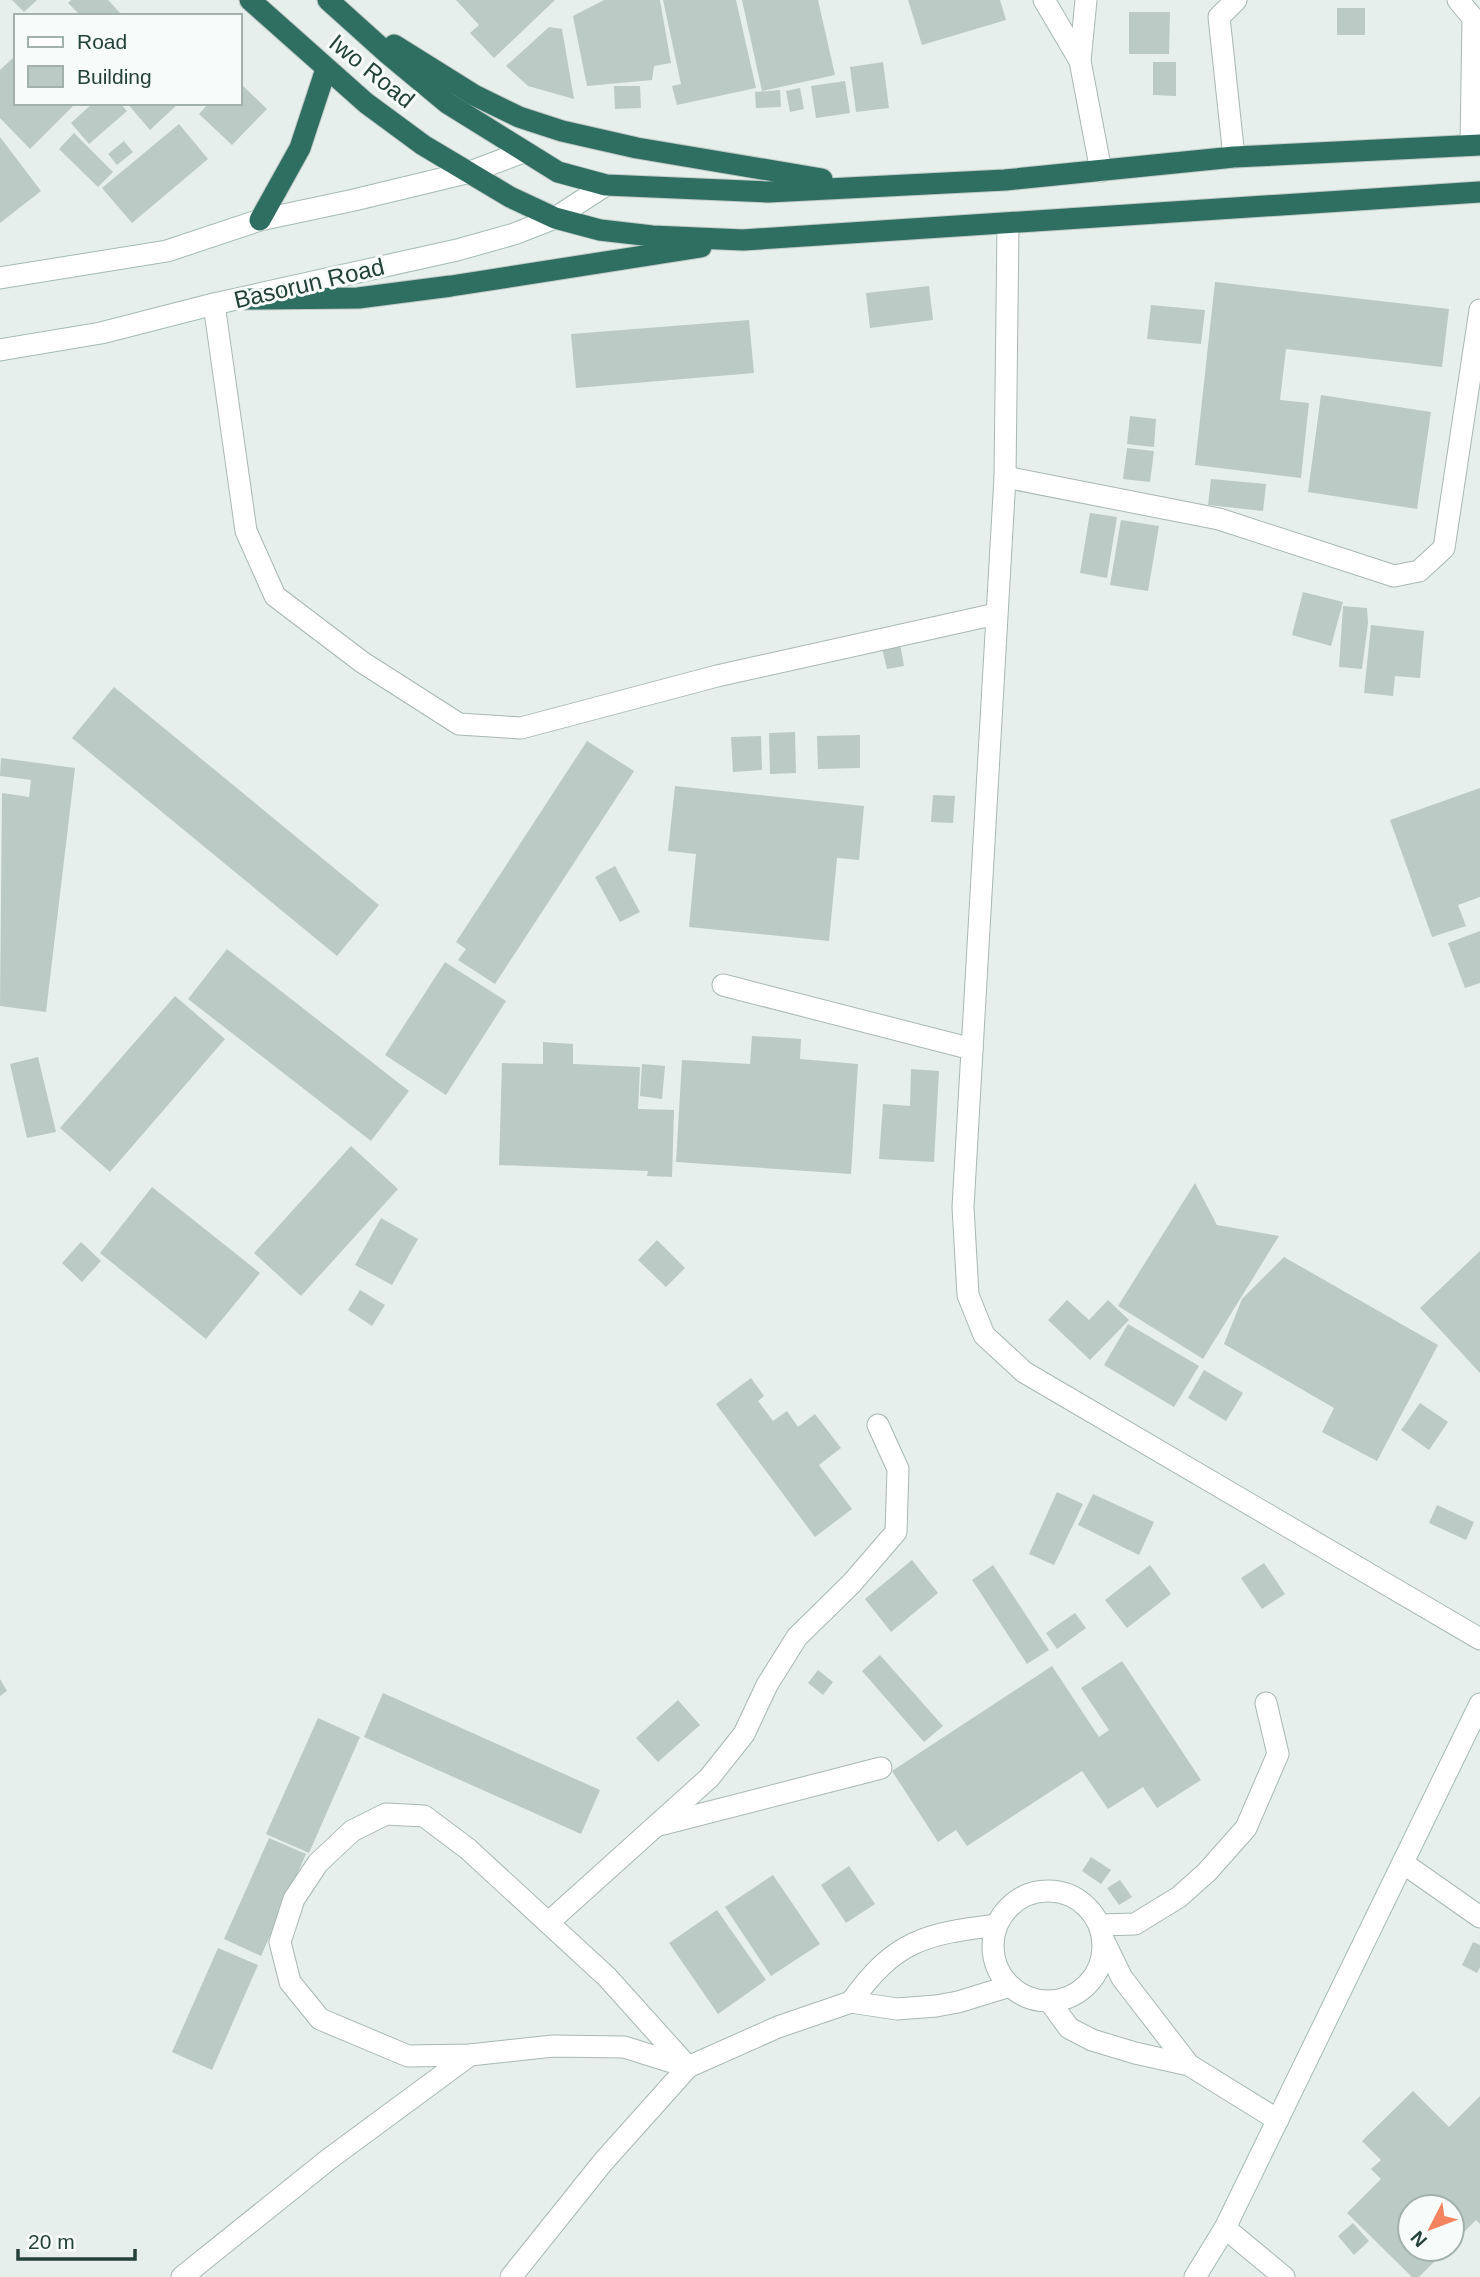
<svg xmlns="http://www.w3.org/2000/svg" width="1480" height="2277" font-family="Arial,sans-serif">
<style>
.building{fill:#bbcac4}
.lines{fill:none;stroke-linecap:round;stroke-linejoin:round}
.lane-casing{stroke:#a8b8b2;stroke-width:23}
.street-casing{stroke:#a8b8b2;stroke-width:23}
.secondary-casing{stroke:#a4bbb3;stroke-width:23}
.highway-casing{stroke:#c2cac8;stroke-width:23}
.lane{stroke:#fff;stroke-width:21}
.street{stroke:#fff;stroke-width:21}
.secondary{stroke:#fff;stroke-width:21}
.highway{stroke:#2f6f62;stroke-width:21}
.labels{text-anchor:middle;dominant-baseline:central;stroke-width:6;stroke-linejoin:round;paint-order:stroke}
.street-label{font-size:24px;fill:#24423a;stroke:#f7fbf9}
</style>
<rect width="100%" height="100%" fill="#e6efeb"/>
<!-- building -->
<g class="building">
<path d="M12 0H37L24 12Z"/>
<path d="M71 0H108L123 16H81L68 3Z"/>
<path d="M456 0H555L494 58 470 33 479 25Z"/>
<path d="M604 0H660L671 63 654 66 652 80 587 86 573 16Z"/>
<path d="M663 0H736L756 88 677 105 672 86 681 84Z"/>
<path d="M742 0H818L835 75 762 91Z"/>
<path d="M908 0H1000L1006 20 922 45Z"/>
<rect x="1337" y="8" width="28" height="27"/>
<path d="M1129 12H1170L1169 54H1129Z"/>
<path d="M549 27 562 29 574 99 528 86 506 66Z"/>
<path d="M16 55V103H76L30 149 0 118V70Z"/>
<path d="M883 62 889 108 856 112 850 67Z"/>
<path d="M1153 62H1176V96L1153 95Z"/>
<path d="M845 81 850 113 816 118 811 86Z"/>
<path d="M240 83 267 109 232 145 199 114 209 103H240Z"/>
<path d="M614 86H640L641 108 615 109Z"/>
<path d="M800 88 804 109 790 112 786 91Z"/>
<path d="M780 90 781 107 756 108 755 92Z"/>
<path d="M93 103H120L127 111 89 144 71 123Z"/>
<path d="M127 103H179L150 130Z"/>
<path d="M179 124 208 159 132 223 102 188Z"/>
<path d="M74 133 113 172 98 187 59 149Z"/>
<path d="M0 137 41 191 0 223Z"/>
<path d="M124 141 133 152 117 165 108 154Z"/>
<path d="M1215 282 1449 309 1442 367 1286 349 1280 400 1309 403 1301 478 1195 465Z"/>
<path d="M929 286 933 320 870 328 866 293Z"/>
<path d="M1151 305 1205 310 1201 344 1147 339Z"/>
<path d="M749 320 754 373 576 388 571 334Z"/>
<path d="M1321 395 1431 412 1417 509 1308 492Z"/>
<path d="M1130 416 1156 419 1154 447 1127 444Z"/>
<path d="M1127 448 1154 451 1150 482 1123 479Z"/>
<path d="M1211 479 1266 484 1263 511 1208 505Z"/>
<path d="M1090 513 1117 517 1107 578 1080 573Z"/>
<path d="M1121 520 1159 526 1148 591 1110 585Z"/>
<path d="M1303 592 1343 602 1331 646 1292 635Z"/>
<path d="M1343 606 1367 608 1368 623 1362 669 1339 667Z"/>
<path d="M1371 625 1424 631 1420 678 1395 676 1393 696 1364 693Z"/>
<path d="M900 644 904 666 887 669 882 648Z"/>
<path d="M114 687 379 905 337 956 72 738Z"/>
<path d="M795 732 796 773 770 774 769 733Z"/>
<path d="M860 735V768L818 769 817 736Z"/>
<path d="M761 736 762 770 733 772 731 737Z"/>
<path d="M587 741 634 771 495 984 458 960 466 949 456 942Z"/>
<path d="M1 758 75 768 46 1012 0 1006 2 793 29 797 31 780 0 776Z"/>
<path d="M675 786 864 806 859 860 837 858 829 941 689 927 696 854 668 851Z"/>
<path d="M1480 788V897L1458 905 1466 926 1432 937 1390 820Z"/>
<path d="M933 795 955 796 953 823 931 822Z"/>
<path d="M615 866 640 912 620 922 595 877Z"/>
<path d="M1480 931V983L1465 988 1448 943Z"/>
<path d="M227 949 409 1091 371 1141 188 999Z"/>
<path d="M445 962 506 1001 446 1095 385 1055Z"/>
<path d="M175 996 225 1039 110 1172 60 1128Z"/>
<path d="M752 1036 801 1039 800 1059 858 1064 851 1174 676 1162 682 1060 750 1064Z"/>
<path d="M543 1042 573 1044V1064L640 1067 638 1109 674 1110 672 1177 647 1176 648 1171 499 1165 502 1063 543 1064Z"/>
<path d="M38 1057 56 1132 27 1138 10 1064Z"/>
<path d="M642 1064 665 1066 662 1099 640 1096Z"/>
<path d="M911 1069 939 1071 934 1162 879 1159 883 1104 910 1106Z"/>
<path d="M351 1146 398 1189 301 1296 254 1253Z"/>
<path d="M1195 1183 1217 1225 1279 1236 1203 1359 1118 1306Z"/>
<path d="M152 1187 260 1273 206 1339 100 1253Z"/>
<path d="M381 1218 418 1239 392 1285 355 1265Z"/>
<path d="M657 1240 685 1268 666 1287 638 1260Z"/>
<path d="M81 1242 101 1261 82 1282 62 1263Z"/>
<path d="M1480 1251V1373L1420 1308Z"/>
<path d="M1284 1257 1438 1345 1377 1461 1322 1432 1334 1408 1224 1344 1242 1299Z"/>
<path d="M360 1290 385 1305 372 1326 348 1310Z"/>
<path d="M1067 1300 1089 1320 1108 1300 1129 1320 1090 1360 1048 1320Z"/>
<path d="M1128 1324 1199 1366 1174 1407 1104 1365Z"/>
<path d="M1204 1370 1243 1393 1226 1421 1188 1398Z"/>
<path d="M751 1378 764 1396 758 1401 773 1421 787 1411 798 1427 815 1414 841 1448 819 1465 852 1509 815 1537 716 1404Z"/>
<path d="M1420 1403 1448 1422 1429 1450 1401 1430Z"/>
<path d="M1057 1492 1083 1504 1054 1565 1029 1554Z"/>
<path d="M1093 1494 1154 1522 1139 1555 1078 1525Z"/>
<path d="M1437 1505 1474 1522 1466 1540 1429 1523Z"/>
<path d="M912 1560 938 1593 891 1632 865 1599Z"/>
<path d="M1264 1563 1285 1594 1262 1609 1241 1578Z"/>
<path d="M993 1565 1049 1650 1027 1664 972 1580Z"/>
<path d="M1150 1565 1171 1594 1127 1628 1105 1600Z"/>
<path d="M1075 1613 1086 1628 1057 1649 1046 1633Z"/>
<path d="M880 1655 943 1726 924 1742 862 1671Z"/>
<path d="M1122 1661 1201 1780 1157 1808 1143 1787 1108 1809 1082 1771 967 1846 956 1830 938 1842 892 1771 1052 1666 1099 1737 1109 1730 1081 1688Z"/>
<path d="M818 1670 833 1682 823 1695 808 1683Z"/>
<path d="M0 1679 7 1691 0 1696Z"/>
<path d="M383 1693 600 1790 581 1834 364 1737Z"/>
<path d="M678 1700 700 1725 658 1762 636 1738Z"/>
<path d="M318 1718 360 1737 309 1853 266 1834Z"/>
<path d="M269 1838 306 1854 261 1956 224 1939Z"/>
<path d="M1091 1857 1111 1870 1101 1884 1082 1871Z"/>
<path d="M849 1866 875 1904 846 1923 821 1885Z"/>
<path d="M773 1875 820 1944 771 1976 725 1907Z"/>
<path d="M1120 1880 1132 1897 1119 1905 1107 1888Z"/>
<path d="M717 1910 766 1980 718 2014 669 1943Z"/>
<path d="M1473 1942 1480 1945V1967L1477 1973 1462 1965Z"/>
<path d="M218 1948 258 1965 212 2070 172 2052Z"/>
<path d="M1413 2091 1449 2127 1480 2096V2224L1476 2220 1452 2244V2207H1410V2249H1447L1419 2277H1412L1347 2213 1381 2179 1371 2169 1381 2160 1362 2141Z"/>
<path d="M1353 2223 1369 2241 1354 2255 1338 2236Z"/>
</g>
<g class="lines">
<defs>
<g id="lane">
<path d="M1458 0 1473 18 1471 145"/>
<path d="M1234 157 1219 17 1236 0"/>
<path d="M214 304 246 531 275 596 362 662 459 724 521 728 717 676 996 614"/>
<path d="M723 985 972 1049"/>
<path d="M386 1814 424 1816 468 1849 607 1977 688 2067 624 2047 553 2046 470 2055 408 2056 320 2019 290 1982 280 1942 294 1899 318 1863 352 1831Z"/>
<path d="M659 1825 881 1768"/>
<path d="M1403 1863 1480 1917"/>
<circle cx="1048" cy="1946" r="55"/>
<path d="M549 1922 709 1778 744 1734 767 1685 797 1637 852 1583 896 1532 898 1469 878 1425"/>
<path d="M1099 1925 1135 1924 1179 1897 1207 1872 1246 1828 1278 1754 1266 1703"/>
<path d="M1104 1941 1122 1978 1189 2065"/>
<path d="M851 2002C895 1940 925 1934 997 1925"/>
<path d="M1050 2002 1069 2028 1092 2040 1135 2053 1189 2065 1278 2120"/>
<path d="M182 2277 329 2159 470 2055"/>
<path d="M511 2277 603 2162 688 2067 778 2027 851 2002 897 2009 936 2006 958 2002 1010 1986"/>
</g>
<g id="street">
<path d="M1044 0 1080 61"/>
<path d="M1086 0 1080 61 1101 171"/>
<path d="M1008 223 1005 477 963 1207 968 1295 984 1335 1024 1372 1480 1639"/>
<path d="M1005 477 1219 519 1394 576 1419 571 1444 548 1480 310"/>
<path d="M1225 2228 1284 2277"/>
</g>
<g id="secondary">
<path d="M0 278 167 251 260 220 354 200 470 172 523 152"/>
<path d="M0 350 101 333 214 304 457 250 514 234 555 218 606 185"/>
<path d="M1195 2277 1225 2228 1480 1704"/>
</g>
<g id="highway">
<path d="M250 0 366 103 423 145 510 197 555 218 600 230 652 236 743 240 1480 192"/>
<path d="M328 0 388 54 447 103 558 172 606 185 768 192 1005 180 1234 157 1480 145"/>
<path d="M394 45 474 95 519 117 562 131 637 148 822 179"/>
<path d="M260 220 300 148 326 69"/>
<path d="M245 299 358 298 451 286 701 247"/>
</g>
</defs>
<!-- lane casing -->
<use href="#lane" class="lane-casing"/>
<!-- street casing -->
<use href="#street" class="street-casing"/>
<!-- secondary casing -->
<use href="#secondary" class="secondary-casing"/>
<!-- highway casing -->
<use href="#highway" class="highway-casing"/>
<!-- lane -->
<use href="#lane" class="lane"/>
<!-- street -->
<use href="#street" class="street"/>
<!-- secondary -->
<use href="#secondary" class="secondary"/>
<!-- highway -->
<use href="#highway" class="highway"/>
</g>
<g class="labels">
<!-- street labels -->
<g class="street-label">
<text transform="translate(372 71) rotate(39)">Iwo Road</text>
<text transform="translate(309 283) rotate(-13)">Basorun Road</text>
</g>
</g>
<!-- legend -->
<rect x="14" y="14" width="228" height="91" fill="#f7fbf9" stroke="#a3b1ad" stroke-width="2"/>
<rect x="28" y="37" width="35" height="10" fill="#ffffff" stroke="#a3b1ad" stroke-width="2"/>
<text x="77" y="49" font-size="21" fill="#24423a">Road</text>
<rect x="28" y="66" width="35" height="21" fill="#bbcac4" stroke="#a3b1ad" stroke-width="2"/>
<text x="77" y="84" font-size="21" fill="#24423a">Building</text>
<!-- north arrow -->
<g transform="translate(1431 2228) rotate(228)"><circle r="33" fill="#f7fbf9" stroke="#a3b1ad" stroke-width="2"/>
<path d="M0-5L12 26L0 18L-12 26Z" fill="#f4845f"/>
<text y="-10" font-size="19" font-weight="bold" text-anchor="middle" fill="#24423a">N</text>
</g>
<!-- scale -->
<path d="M18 2249v10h117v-10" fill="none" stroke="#24423a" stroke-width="3.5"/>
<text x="28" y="2249" font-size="21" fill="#24423a" stroke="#f7fbf9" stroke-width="5" paint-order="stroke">20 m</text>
</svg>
